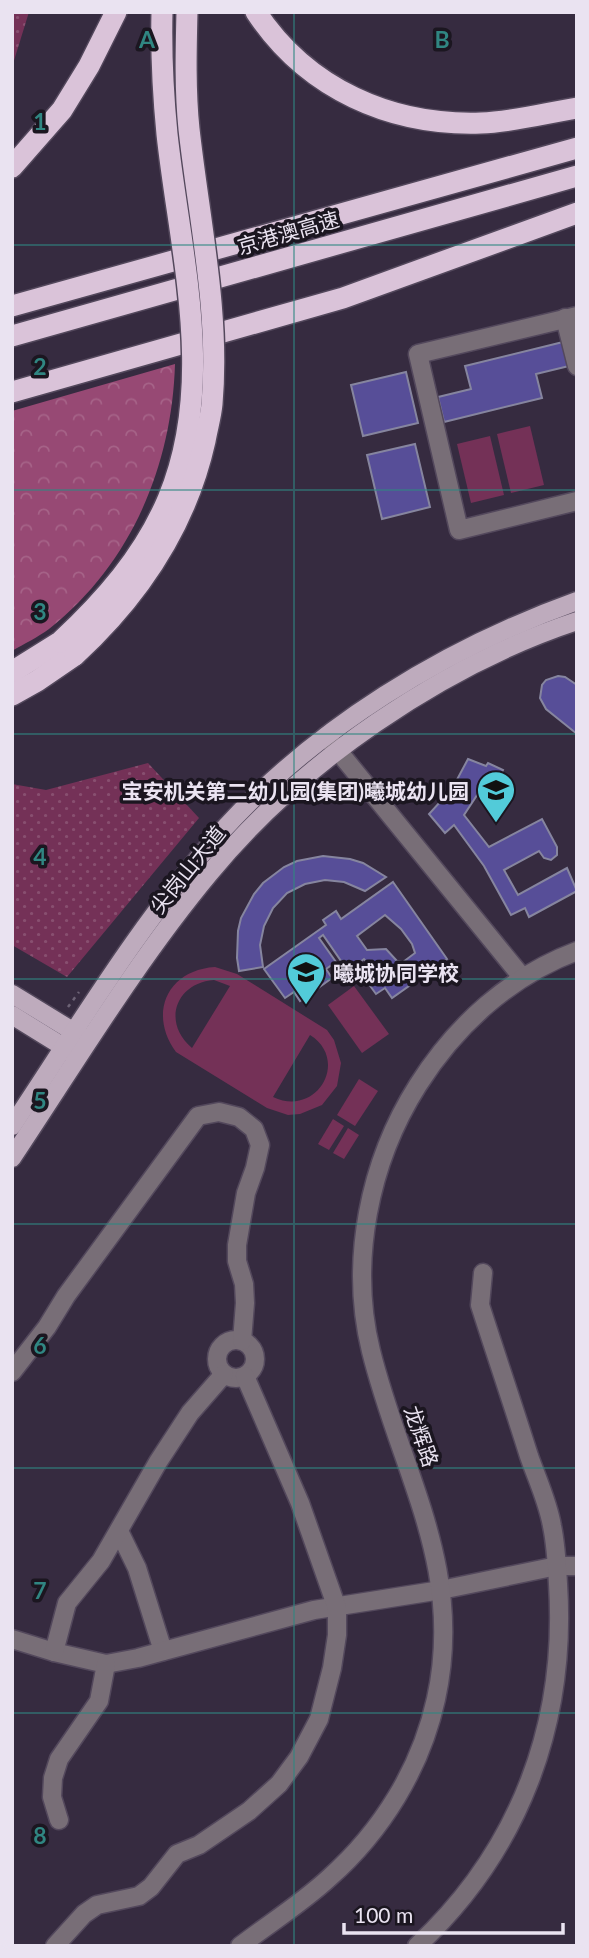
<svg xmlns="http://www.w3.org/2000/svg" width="589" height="1958" font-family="Lato,'Noto Sans SC',sans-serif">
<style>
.grass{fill:#743157;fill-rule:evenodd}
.forest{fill:url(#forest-crowns)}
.park{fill:url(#park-dots)}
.building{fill:#574e98;stroke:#86859f;stroke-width:2;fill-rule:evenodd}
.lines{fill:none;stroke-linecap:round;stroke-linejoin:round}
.minor-casing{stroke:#53485c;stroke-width:21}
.major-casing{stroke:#53485c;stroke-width:21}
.highway-casing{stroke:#53485c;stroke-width:24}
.path{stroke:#6d6376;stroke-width:2.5;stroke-dasharray:3.5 5;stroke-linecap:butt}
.minor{stroke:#786e77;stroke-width:18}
.major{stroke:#beabbd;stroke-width:18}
.highway{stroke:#dac3d9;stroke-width:21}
.highway-bridge-casing{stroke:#53485c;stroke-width:24;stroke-linecap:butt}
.highway-bridge{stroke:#dac3d9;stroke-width:21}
.grid{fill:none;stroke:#308682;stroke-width:2;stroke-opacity:0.55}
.labels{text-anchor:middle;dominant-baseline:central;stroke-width:7;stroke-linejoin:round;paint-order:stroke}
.street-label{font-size:21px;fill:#eae3f1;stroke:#1b1620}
.poi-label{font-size:21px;font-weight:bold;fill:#eae3f1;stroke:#1b1620;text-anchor:end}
.grid-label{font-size:23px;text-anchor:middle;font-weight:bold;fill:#308682;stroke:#1b1620;stroke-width:7;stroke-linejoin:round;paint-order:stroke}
</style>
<defs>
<pattern id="forest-crowns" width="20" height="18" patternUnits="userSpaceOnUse" patternTransform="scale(1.75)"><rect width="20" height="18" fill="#974974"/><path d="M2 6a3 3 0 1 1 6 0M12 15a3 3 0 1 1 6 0" fill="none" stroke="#a66388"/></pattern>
<pattern id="park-dots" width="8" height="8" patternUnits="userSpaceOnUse" patternTransform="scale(1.75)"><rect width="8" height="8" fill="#743157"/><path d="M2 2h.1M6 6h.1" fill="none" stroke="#884f70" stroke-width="1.8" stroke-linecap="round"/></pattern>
</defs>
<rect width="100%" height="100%" fill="#362b40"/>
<!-- grass -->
<g class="grass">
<path d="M530 426 544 485 511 493 497 434Z"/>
<path d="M490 436 504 495 471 503 457 444Z"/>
<path d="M215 967 237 974 327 1030 334 1040 341 1063 337 1086 322 1105 300 1114 288 1115 267 1108 176 1052C148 1014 167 970 215 967ZM214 980 230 986 192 1048C162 1023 175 983 214 980ZM310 1035C350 1060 317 1118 273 1097Z"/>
<path d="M354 986 389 1034 362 1053 328 1005Z"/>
<path d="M359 1079 378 1091 355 1126 337 1115Z"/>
<path d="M333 1119 344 1126 329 1150 318 1144Z"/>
<path d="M348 1128 359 1135 344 1159 333 1153Z"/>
</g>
<!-- forest -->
<path class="forest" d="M175 364C172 466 131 564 49 629 38 637 24 644 12 651V411Z"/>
<!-- park -->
<g class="park">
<path d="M12 12H29L12 67Z"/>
<path d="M148 763 199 818 67 977 12 945V784L46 790Z"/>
</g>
<!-- building -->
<g class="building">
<path d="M563 342 569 366 536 374 542 398 444 422 438 397 471 389 465 366Z"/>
<path d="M406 372 418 423 363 436 351 385Z"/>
<path d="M415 444 430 507 382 519 367 455Z"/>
<path d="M558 676 565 677 577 685V734L546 709 540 698 542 685 546 680Z"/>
<path d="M468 759 486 766 488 763 503 770 495 788 485 783 464 815 489 847 542 819 557 847V855L551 860 544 858 539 851 504 870 518 895 567 868 577 891 529 917 525 908 511 915 484 866 454 825 445 833 429 814 452 789Z"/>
<path d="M323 856 350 859 363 863 386 877 365 891 344 882 325 880 305 884 287 893 273 908 264 926 260 945 263 967 239 971 237 958 238 931 241 918 254 894 263 883 284 867 297 861Z"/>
<path d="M393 882 447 959 392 998 385 988 376 994 360 972 369 965 364 959 348 971 323 935 319 938 336 962 326 969 332 978 300 1001 294 992 285 998 264 969 326 925 323 920 336 911 341 919ZM385 915 401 929 412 944 415 953 403 962 397 961 386 949 367 950 357 936Z"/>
</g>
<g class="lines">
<defs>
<g id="minor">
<path d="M577 316 418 354 459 530 577 501"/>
<path d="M565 318 577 366"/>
<path d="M326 736 522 977"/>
<circle cx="236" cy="1359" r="19"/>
<path d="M12 1372 47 1327 66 1296 198 1116 219 1112 239 1117 254 1129 260 1145 255 1168 246 1193 237 1245V1261L244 1284 245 1303 242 1341"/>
<path d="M119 1531 137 1568 163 1651"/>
<path d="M12 1639 54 1652 106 1664 138 1658 314 1610 441 1590 557 1566H577"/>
<path d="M54 1652 67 1603 101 1561 158 1462 190 1413 224 1374"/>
<path d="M59 1820 52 1797 53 1778 59 1759 99 1701 106 1664"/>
<path d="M55 1946 84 1914 97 1905 139 1896 151 1887 177 1854 199 1845 249 1811 279 1784 299 1757 319 1719 332 1668 337 1635V1608L300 1503 245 1376"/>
<path d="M240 1946C270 1923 302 1903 329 1878 382 1831 421 1768 436 1699 465 1567 401 1473 371 1351 349 1262 369 1162 418 1085 456 1025 510 976 577 951"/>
<path d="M417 1946C520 1850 567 1723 558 1584 557 1565 556 1545 552 1526 548 1502 537 1479 529 1456 513 1405 496 1355 480 1305L483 1273"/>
</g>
<g id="major">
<path d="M12 994 84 1038"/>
<path d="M12 1015 75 1054"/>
<path d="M12 1126C78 1027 141 921 221 832 316 727 444 649 577 601"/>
<path d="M12 1158C76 1062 136 962 209 874 300 763 441 666 577 621"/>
</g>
<g id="highway">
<path d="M256 12C307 89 391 126 481 123 513 122 546 113 577 108"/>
<path d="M12 167 62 110 89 66 116 12"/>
<path d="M12 306 577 148"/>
<path d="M12 336 577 176"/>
<path d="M12 392 343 298 577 213"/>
<path d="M12 672 60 642"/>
<path d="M12 695 37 681 75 655"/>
</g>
</defs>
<!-- minor casing -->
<use href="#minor" class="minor-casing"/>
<!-- major casing -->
<use href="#major" class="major-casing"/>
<!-- highway casing -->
<use href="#highway" class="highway-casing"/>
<!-- path -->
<path class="path" d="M68 1007 79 992"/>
<!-- minor -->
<use href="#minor" class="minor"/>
<!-- major -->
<use href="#major" class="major"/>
<!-- highway -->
<use href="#highway" class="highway"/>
<defs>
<g id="highway-bridge">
<path d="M60 642C104 601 144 556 168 499 217 382 180 254 167 134 163 93 161 53 162 12"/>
<path d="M75 655C138 597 186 526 205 441 207 429 211 416 212 404 220 312 199 220 189 129 185 90 186 51 187 12"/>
</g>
</defs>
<!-- highway-bridge casing -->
<use href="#highway-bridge" class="highway-bridge-casing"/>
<!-- highway-bridge -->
<use href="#highway-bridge" class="highway-bridge"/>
</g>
<!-- grid -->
<path class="grid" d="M294 12V1946M12 245H577M12 490H577M12 734H577M12 979H577M12 1224H577M12 1468H577M12 1713H577"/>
<!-- icons -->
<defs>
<symbol id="school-pin" viewBox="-11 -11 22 30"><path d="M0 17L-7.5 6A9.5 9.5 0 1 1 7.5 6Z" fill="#52cbd9" stroke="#1b1620"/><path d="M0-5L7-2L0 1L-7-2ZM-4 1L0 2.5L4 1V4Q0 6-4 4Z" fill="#111"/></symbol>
</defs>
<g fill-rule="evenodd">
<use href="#school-pin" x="474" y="768" width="44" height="60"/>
<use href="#school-pin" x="284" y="950" width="44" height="60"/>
</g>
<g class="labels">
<!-- street labels -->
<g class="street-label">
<text transform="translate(288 232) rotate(-16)">京港澳高速</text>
<text transform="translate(187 869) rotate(-51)">尖岗山大道</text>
<text transform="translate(422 1436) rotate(71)">龙辉路</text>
</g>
<!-- poi labels -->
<g class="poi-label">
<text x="469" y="790">宝安机关第二幼儿园(集团)曦城幼儿园</text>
<text x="333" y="972" text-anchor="start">曦城协同学校</text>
</g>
</g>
<g class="grid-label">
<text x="147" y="48">A</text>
<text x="442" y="48">B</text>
<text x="40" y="130">1</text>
<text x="40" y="375">2</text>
<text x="40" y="620">3</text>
<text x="40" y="865">4</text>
<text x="40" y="1109">5</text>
<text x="40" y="1354">6</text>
<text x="40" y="1599">7</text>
<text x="40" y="1844">8</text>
</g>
<!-- border -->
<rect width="589" height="1958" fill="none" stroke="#eae3f1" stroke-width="28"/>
<!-- scale -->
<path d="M344 1923v10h219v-10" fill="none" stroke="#eae3f1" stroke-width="3.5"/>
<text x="354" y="1923" font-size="21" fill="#eae3f1" stroke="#1b1620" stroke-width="5" paint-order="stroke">100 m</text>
</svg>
